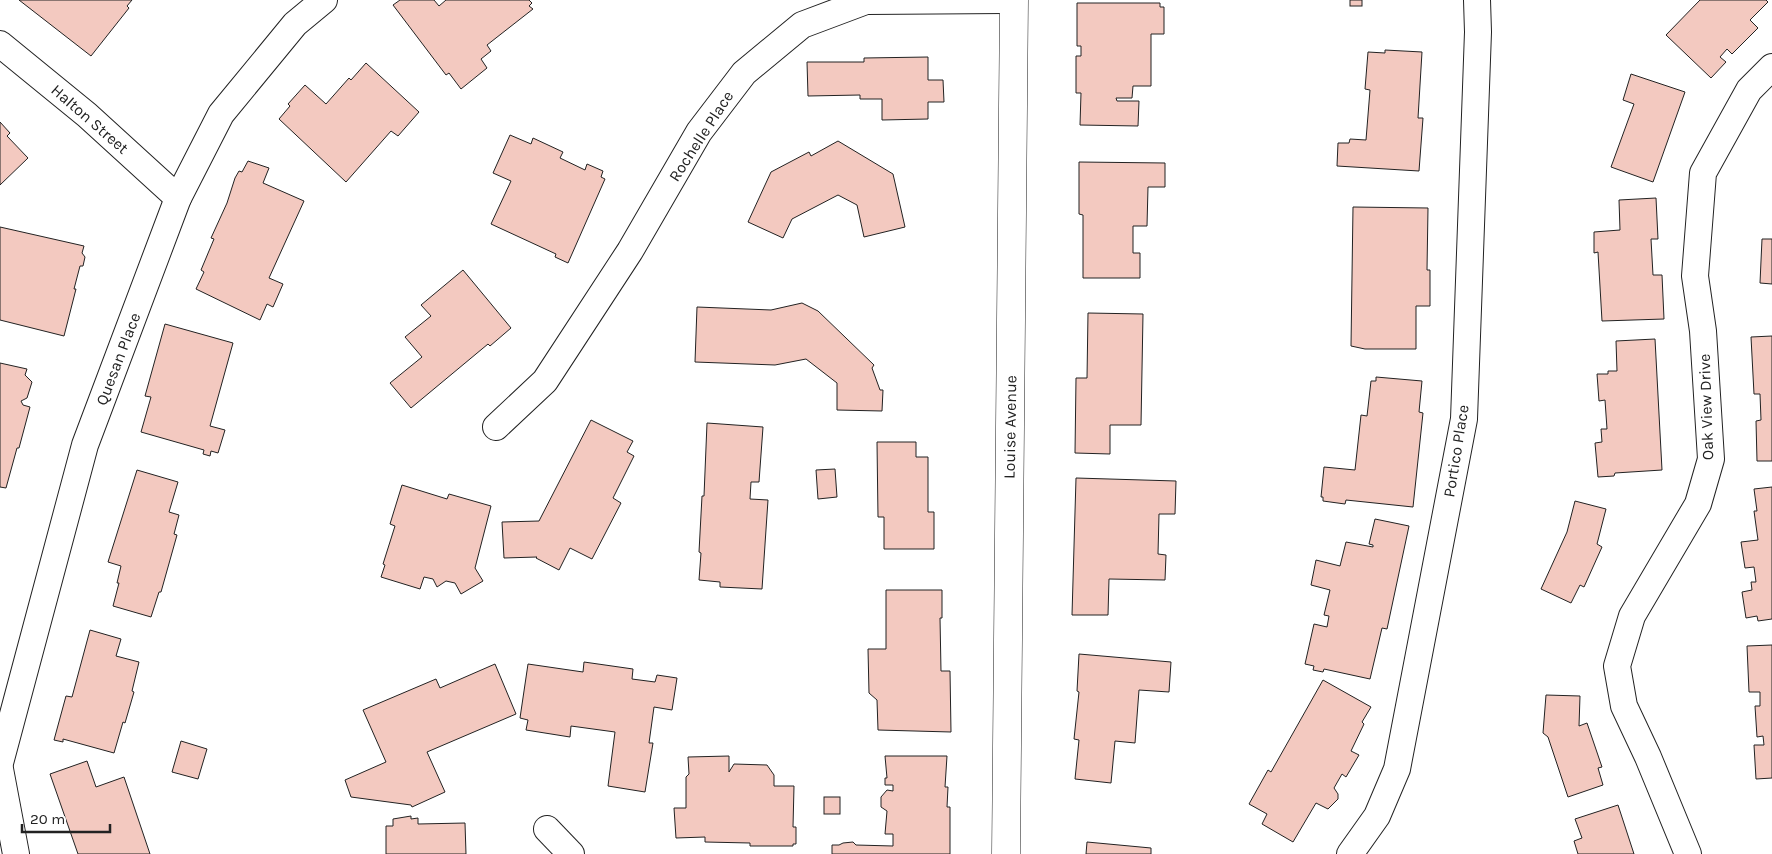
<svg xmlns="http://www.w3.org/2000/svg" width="1772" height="854" font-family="Karla,sans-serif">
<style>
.building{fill:#f3c9c0;stroke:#222}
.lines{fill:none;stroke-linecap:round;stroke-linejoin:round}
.minor-casing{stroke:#222;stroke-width:28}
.tertiary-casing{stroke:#222;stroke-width:29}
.minor{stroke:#fff;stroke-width:26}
.tertiary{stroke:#fff;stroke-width:28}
.labels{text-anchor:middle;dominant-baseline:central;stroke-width:4;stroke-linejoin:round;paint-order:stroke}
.street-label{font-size:16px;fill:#222;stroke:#fff}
</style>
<rect width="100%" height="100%" fill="#fff"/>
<!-- building -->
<g class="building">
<path d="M19 0H132L127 6 129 8 91 56Z"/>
<path d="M400 0H434L439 6 446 0H529L532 3 529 6 533 9 487 45 491 51 481 59 487 68 461 89 449 73 446 75 393 5Z"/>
<rect x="1350" y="0" width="12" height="6"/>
<path d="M1700 0H1766L1768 2 1750 20 1758 28 1732 54 1727 49 1720 57 1726 62 1711 78 1666 35Z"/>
<path d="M1077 3H1160V7H1164V34H1151V86H1133L1132 98H1116L1117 101H1139L1138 126 1080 125 1081 93H1076V56H1081V46H1077Z"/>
<path d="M1385 50 1422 52 1418 118H1423L1419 171 1337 166 1338 143H1349L1350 139 1366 140 1370 90 1365 89 1368 52 1385 53Z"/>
<path d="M928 57V80H943L944 102H928V119L882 120V99H860V95L808 96 807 62H864V58Z"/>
<path d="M366 63 419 112 398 136 391 131 346 182 279 119 290 106 288 104 305 85 326 104 349 78 351 80Z"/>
<path d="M1631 74 1685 92 1653 182 1611 167 1634 104 1623 100Z"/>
<path d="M0 122 10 133 7 136 28 158 0 185Z"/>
<path d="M510 135 531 144 533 138 563 152 560 158 585 170 587 164 603 171 601 177 605 179 568 263 555 257 556 254 491 224 511 181 493 173Z"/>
<path d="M838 141 893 174 905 227 864 237 857 205 838 195 792 219 783 238 748 222 771 172 809 152 811 156Z"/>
<path d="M248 161 269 168 263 183 304 201 269 278 283 284 273 307 267 304 260 320 196 289 204 272 201 270 214 239 211 238 227 203 235 178 239 171 242 172Z"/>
<path d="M1079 162 1165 163V187H1148L1147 226H1133V253H1140V278H1083V215L1079 214Z"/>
<path d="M1656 198 1658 239H1651L1653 275H1662L1664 319 1602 321 1598 252 1594 253V232L1620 230 1619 200Z"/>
<path d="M1353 207 1428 208 1427 270H1430V306H1416V349H1365L1351 346Z"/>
<path d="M0 227 84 246 82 253 85 257 83 266H80L74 289H76L64 336 0 320Z"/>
<path d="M1762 239H1772V284L1760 283Z"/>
<path d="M463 270 511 328 490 346 488 344 411 408 390 383 422 357 405 337 431 316 421 305Z"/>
<path d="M802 303 818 311 874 365 872 368 880 390H883L882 411 837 410V383L806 359 775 365 695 362 697 307 771 310Z"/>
<path d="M1088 313 1143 314 1141 425H1110V454L1075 453 1076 378H1087Z"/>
<path d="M165 324 233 343 210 426 225 430 218 453 211 451 210 456 203 454 204 450 141 432 151 397 145 396Z"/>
<path d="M1772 336V461H1757L1756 421 1761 420 1760 394H1754L1751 337Z"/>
<path d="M1655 339 1662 470 1615 473 1614 476 1598 477 1595 443 1602 442 1601 429H1607L1605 400 1599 401 1597 374H1608V371H1617L1616 341Z"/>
<path d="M0 363 27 369 25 375 32 382 27 398 21 401 23 405 30 407 19 448H17L6 488 0 487Z"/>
<path d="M1376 377 1422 381 1419 412 1423 413 1413 507 1346 500 1345 504 1323 501V497H1321L1324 467 1355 470 1361 415 1367 416 1371 381H1376Z"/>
<path d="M591 420 633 441 627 452 634 456 613 498 621 503 592 559 570 548 559 570 536 558 537 557 504 558 502 522 539 521Z"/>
<path d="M707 423 763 427 759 482H751L750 499 768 500 762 589 720 587V582L699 580 701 553 699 552 702 496H704Z"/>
<path d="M877 442H916V457H928V512H934V549H884V517H878Z"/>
<path d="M835 469 837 497 818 499 816 470Z"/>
<path d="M137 470 178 482 169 512 179 515 174 534 177 535 161 592H159L151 617 113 606 119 583H117L121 566 108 562Z"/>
<path d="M1076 478 1176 481 1175 514H1159L1158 554 1166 555 1165 580 1109 579 1108 615H1072Z"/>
<path d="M402 485 447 499 449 494 491 506 475 568 483 581 461 594 455 583 446 581 437 587 433 579 424 577 420 589 381 577 385 565 383 564 395 526 390 524Z"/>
<path d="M1772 487V619L1758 621 1757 616 1746 618 1742 592 1752 590 1751 582H1756L1754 567 1745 568 1741 542 1758 540 1754 511H1757L1754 489Z"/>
<path d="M1575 501 1606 509 1597 544 1602 547 1584 587 1580 585 1571 603 1541 589 1567 532Z"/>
<path d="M1375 519 1409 526 1387 629 1382 628 1370 679 1324 669 1323 672 1313 670 1314 666 1305 664 1314 624 1327 627 1329 616 1324 615 1330 590 1311 585 1316 560 1340 566 1346 542 1373 547V545L1369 544Z"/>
<path d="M886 590H942V618H940L941 671H950L951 732 878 730 877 700 869 693 868 649H886Z"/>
<path d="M90 630 121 639 116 656 139 662 132 691 134 692 125 723 123 722 114 753 63 739V742L54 740 66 696 72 697Z"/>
<path d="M1772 645V778L1756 779 1754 745H1764L1763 736 1757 737 1755 706H1760V692H1749L1747 646Z"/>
<path d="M1079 654 1171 662 1169 692 1139 690 1135 743 1115 741 1111 783 1075 779 1079 740 1074 739 1079 692 1077 691Z"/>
<path d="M584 662 633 669 632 679 655 682 657 675 677 678 672 710 654 707 649 743H653L645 792 608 786 615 732 571 726 570 737 526 730 528 720 520 718 528 664 583 672Z"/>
<path d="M495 664 516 714 427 752 445 792 412 807 411 805 351 797 345 780 386 762 363 710 436 679 440 688Z"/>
<path d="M1323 680 1371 707 1362 722 1364 724 1351 751 1359 755 1346 777 1342 774 1334 788 1338 794V799L1328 809 1316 803 1293 842 1262 824 1267 814 1249 804 1268 770 1271 772Z"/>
<path d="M1546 695 1580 696 1579 726 1587 723 1602 767 1598 768 1603 785 1568 797 1548 737 1543 733Z"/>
<path d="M181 741 207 749 198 779 172 772Z"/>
<path d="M729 756V772L734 764 767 765 774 775V786H794L793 827H796V844H793V846H750V843L705 842V837L676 838 674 808H686V777L689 774 688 757Z"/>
<path d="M885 756H947L945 787H948L947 807H950V854H832V845H839L843 843 853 842 856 845 893 846V834H885L887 811 881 807V797L887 790 893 791V785H885V778H887Z"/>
<path d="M87 761 96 787 124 777 150 854H78L50 774Z"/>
<rect x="824" y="797" width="16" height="17"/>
<path d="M1618 805 1634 854H1578L1574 841 1582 838 1575 819Z"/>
<path d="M411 816V819L418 818V824L465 823 466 854H386V826H393V819Z"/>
<path d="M1087 842 1151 848V854H1086Z"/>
</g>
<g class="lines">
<defs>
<g id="minor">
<path d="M0 44 87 115 178 198"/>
<path d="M496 427 545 381 630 251 699 132 744 73 802 25 866 1 1005 0"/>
<path d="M0 763 85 445 178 198 221 114 295 24 324 0"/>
<path d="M0 769 16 854"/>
<path d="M547 829 571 854"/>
<path d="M1350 854 1377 816 1397 769 1464 419 1478 32 1477 0"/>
<path d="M1688 854 1648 757 1624 706 1617 666 1632 616 1698 504 1711 459 1703 331 1695 276 1703 173 1749 90 1772 67"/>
</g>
<path id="tertiary" d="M1006 854 1014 0"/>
</defs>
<!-- minor casing -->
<use href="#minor" class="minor-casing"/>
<!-- tertiary casing -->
<use href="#tertiary" class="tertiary-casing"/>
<!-- minor -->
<use href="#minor" class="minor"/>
<!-- tertiary -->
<use href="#tertiary" class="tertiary"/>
</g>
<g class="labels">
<!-- street labels -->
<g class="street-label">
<text transform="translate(90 119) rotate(41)">Halton Street</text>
<text transform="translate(701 136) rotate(-57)">Rochelle Place</text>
<text transform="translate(118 359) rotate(-69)">Quesan Place</text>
<text transform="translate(1706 407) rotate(-92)">Oak View Drive</text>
<text transform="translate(1010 427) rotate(-89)">Louise Avenue</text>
<text transform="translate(1456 451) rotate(-81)">Portico Place</text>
</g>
</g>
<!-- scale -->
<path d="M22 824v8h88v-8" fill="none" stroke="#222222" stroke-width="2.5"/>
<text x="30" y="824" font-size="15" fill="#222222" stroke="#ffffff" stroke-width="4" paint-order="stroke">20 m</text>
</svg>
